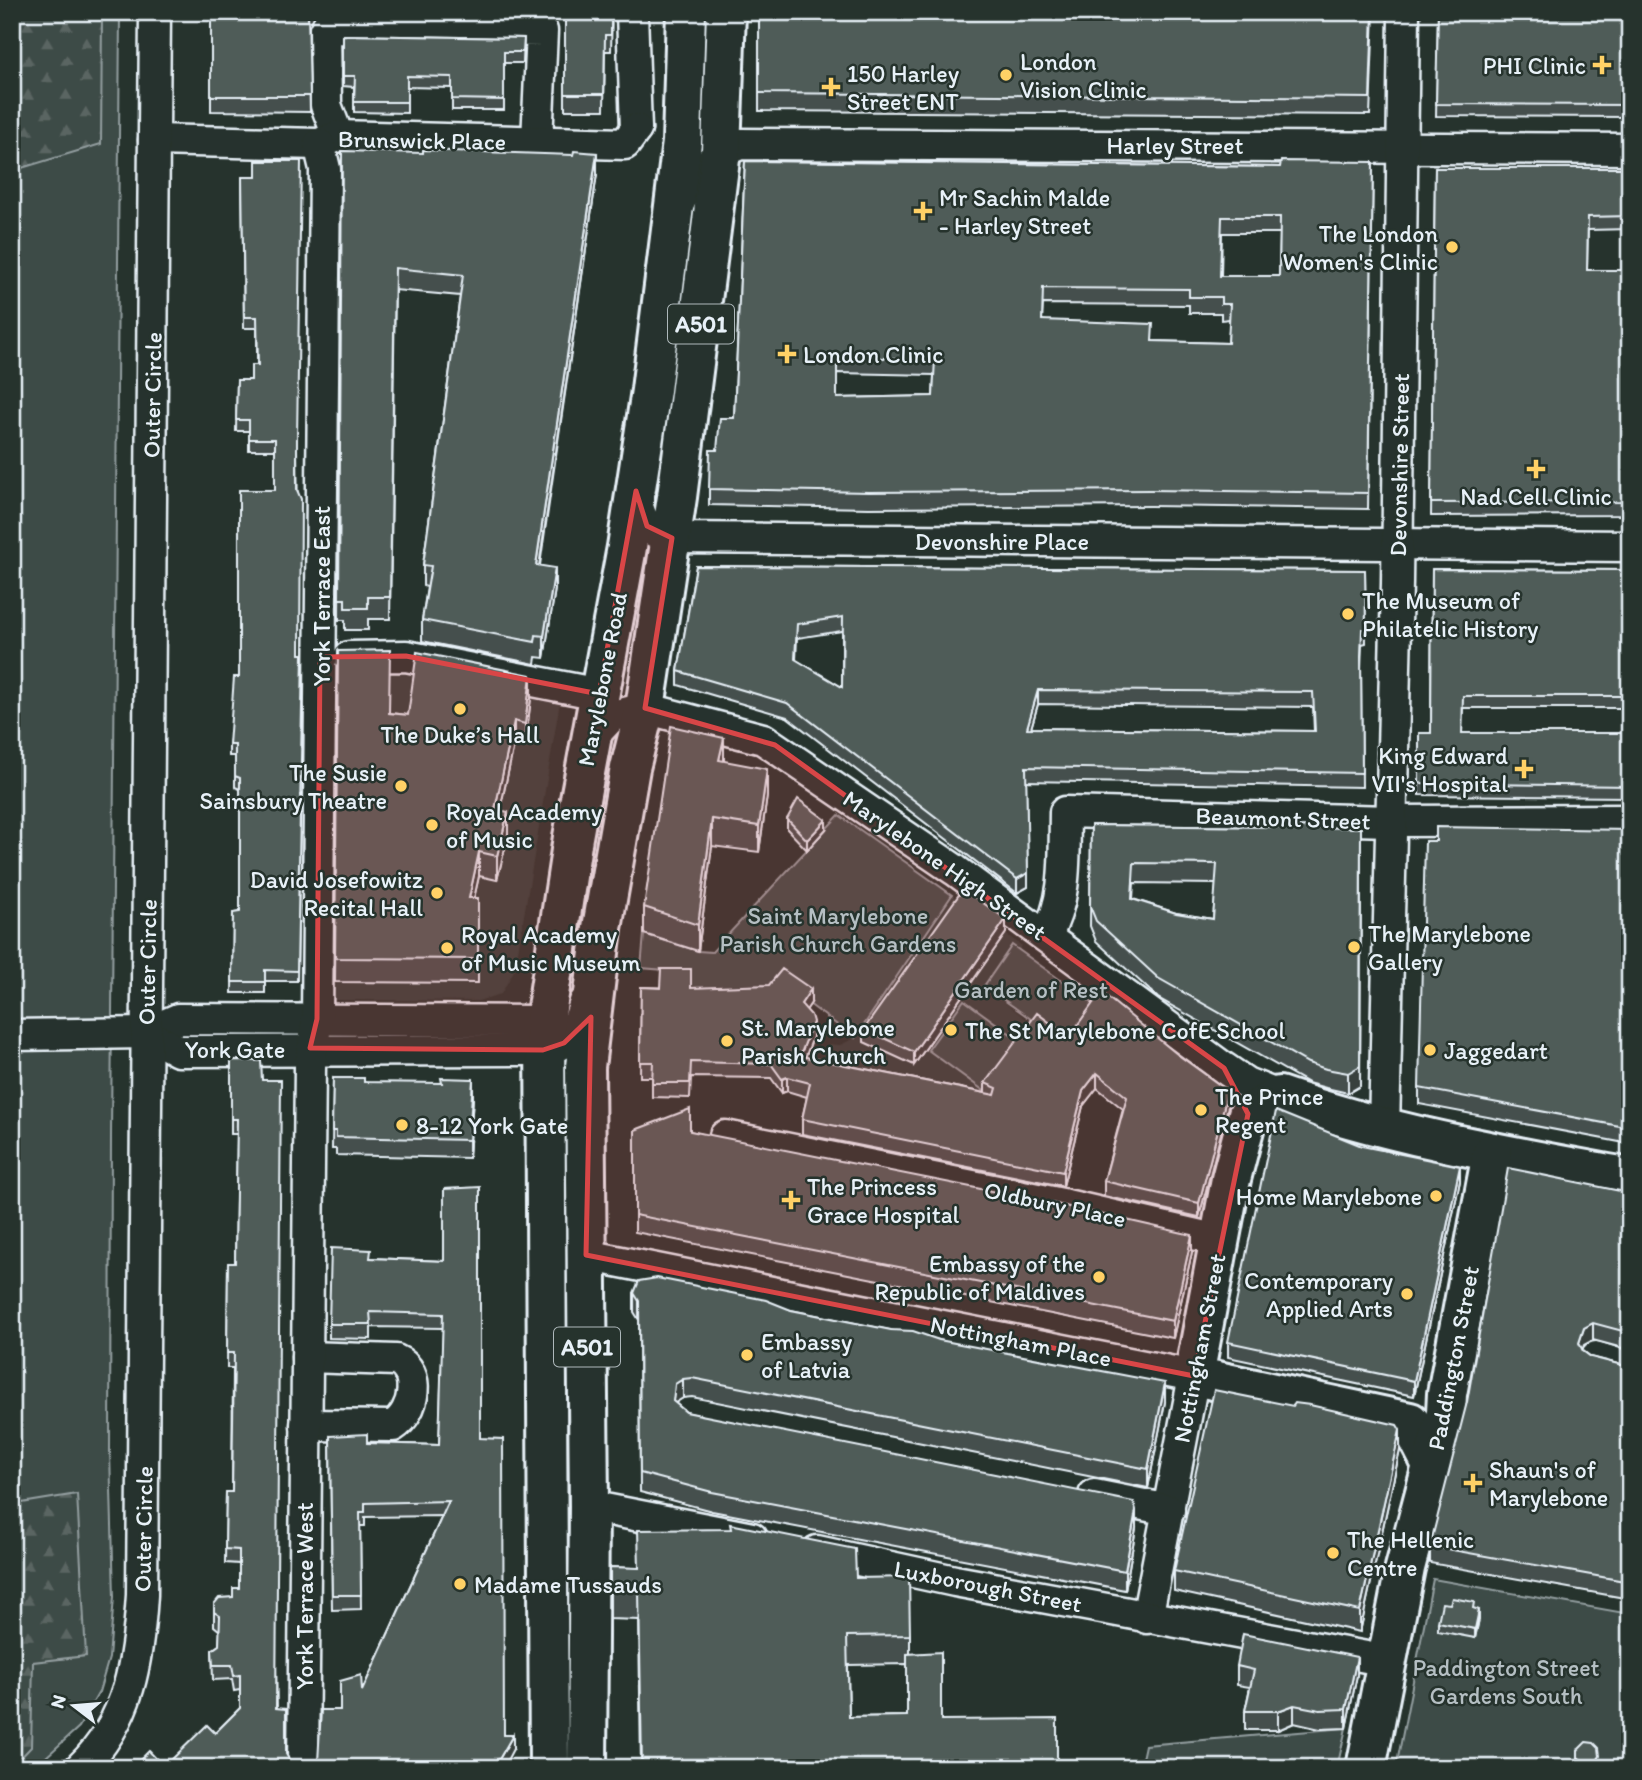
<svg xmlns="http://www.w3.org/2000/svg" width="1642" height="1780" font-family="Itim,sans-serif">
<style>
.built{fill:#333f3a}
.green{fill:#3e4b47;stroke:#939ea0;stroke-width:2}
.forest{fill:url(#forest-firs);stroke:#939ea0;stroke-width:2}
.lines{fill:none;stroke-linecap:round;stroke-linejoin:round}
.minor-casing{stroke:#e8f1f8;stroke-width:35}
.major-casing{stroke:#e8f1f8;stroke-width:44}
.highway-casing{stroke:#e8f1f8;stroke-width:44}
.minor{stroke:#26332d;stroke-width:30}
.major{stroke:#26332d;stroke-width:38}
.highway{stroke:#26332d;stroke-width:38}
.wall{fill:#454f4d;stroke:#e8f1f8;stroke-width:2;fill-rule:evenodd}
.shaded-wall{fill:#38403e;stroke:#e8f1f8;stroke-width:2}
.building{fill:#505c59;stroke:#e8f1f8;stroke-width:2;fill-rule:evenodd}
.marked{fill:#d94647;fill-opacity:0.2;stroke:#d94647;stroke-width:5;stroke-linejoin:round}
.poi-dot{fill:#ffd166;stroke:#26332d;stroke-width:2.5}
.labels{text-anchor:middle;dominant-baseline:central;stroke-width:5;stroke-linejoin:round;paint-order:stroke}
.shield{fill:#26332d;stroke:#aeb8bb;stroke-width:2}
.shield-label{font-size:23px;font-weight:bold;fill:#e8f1f8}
.poi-label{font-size:24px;fill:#e8f1f8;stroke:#26332d;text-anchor:start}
.street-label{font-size:24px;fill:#e8f1f8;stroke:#26332d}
.park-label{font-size:24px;fill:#b5bfc3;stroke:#26332d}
</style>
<defs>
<pattern id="forest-firs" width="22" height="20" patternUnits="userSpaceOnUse" patternTransform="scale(1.75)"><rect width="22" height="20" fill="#3e4b47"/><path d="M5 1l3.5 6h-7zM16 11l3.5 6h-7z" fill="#5a6562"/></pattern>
</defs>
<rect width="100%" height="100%" fill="#26332d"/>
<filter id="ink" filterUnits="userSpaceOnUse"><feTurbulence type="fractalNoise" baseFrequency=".0143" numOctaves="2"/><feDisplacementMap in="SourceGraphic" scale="14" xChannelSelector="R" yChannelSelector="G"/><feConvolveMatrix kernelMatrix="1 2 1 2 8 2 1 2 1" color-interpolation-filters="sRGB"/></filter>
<g filter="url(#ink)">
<!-- built -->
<g class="built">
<path d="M334 660 402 662 561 696 515 969 501 994 478 1001 332 1000Z"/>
<path d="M952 895 1022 946 990 991 1068 1051 988 1130 978 1172 800 1142 815 1074 829 1044 840 1045 855 1038Z"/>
</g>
<!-- green -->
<g class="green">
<path d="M12 12H120L111 1137 110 1452 114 1597 109 1658 99 1692 79 1727 34 1768H12Z"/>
<path d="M839 815 952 895 855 1038 782 984 691 1002 690 972 641 968 644 934 698 951 712 952Z"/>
<path d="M1012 945 1095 1005 1065 1043 984 986Z"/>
<path d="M964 1000 1023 1043 987 1093 928 1050Z"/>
<path d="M1433 1579 1630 1614V1768H1396Z"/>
<path d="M1346 1728 1337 1768H1140L1145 1745Z"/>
</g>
<!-- forest -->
<g class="forest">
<path d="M12 12H102L101 144 12 171Z"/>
<path d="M77 1494 86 1656 33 1662 31 1747 12 1767V1509L16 1504Z"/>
</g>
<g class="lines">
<defs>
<g id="minor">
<path d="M632 12 636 129"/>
<path d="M338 136 326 105 325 28 542 31 537 141"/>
<path d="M154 140 319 144 338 136 625 144 636 129"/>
<path d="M677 208C690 178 709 156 740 144L1630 149"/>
<path d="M636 493C638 517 647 534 672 538L1630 546"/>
<path d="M349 657 406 656 599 694"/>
<path d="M591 745 598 731 612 716 645 708 763 739 955 870 1224 1068 1246 1083 1279 1096"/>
<path d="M1046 936C1068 898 1064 855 1065 812L1390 821 1630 820"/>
<path d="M146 1033 178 1019 545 1021"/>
<path d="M12 1035 146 1033 178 1051 543 1050C571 1046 578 1026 585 1002"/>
<path d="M1384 1128 1397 583 1404 12"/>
<path d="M725 1136 1067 1205 1219 1240"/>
<path d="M586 1255 1194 1376 1147 1618"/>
<path d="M1596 1357 1630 1368"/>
<path d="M306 1425 393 1426C415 1412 422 1371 396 1360L307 1357"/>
<path d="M1094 1495 1169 1510"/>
<path d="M589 1506 752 1538"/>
<path d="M817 1551 955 1581 1388 1661"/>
<path d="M80 1768C130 1721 138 1659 142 1595L155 12"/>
<path d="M303 1768 310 1065 317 1019 325 169 319 144"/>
</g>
<g id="major">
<path d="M1431 1463 1410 1422 1194 1376 1231 1179 1248 1114 1279 1096C1393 1136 1512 1156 1630 1178"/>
<path d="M1366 1768 1405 1568 1446 1413 1447 1394 1492 1153"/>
</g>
<g id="highway">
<path d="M549 1768 545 1021 573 837 627 547 651 390 682 142 686 12"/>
<path d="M587 1768 589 1506 585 1067 602 928 630 768 645 708 677 497 721 151 726 12"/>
</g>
</defs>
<!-- minor casing -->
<use href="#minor" class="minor-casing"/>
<!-- major casing -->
<use href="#major" class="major-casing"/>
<!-- highway casing -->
<use href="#highway" class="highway-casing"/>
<!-- minor -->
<use href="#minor" class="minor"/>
<!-- major -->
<use href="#major" class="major"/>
<!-- highway -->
<use href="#highway" class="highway"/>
</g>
<!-- wall -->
<g class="wall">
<path d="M211 12 316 13 308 27 310 112 211 111Z"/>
<path d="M451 12H612L611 51H605L604 110H565V17L542 14Z"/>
<path d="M759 12 806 18 1374 12 1370 115 759 111Z"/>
<path d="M1438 12H1630V117L1436 116Z"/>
<path d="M343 35 524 38 523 63H504V110H452V88L407 87V113L354 112V87L343 86Z"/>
<path d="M342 151 597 174 540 565 555 589 544 658 536 657 535 664 422 641V620L427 587 423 586V565L460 296 395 290 390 619H368V630H345V620H339Z"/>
<path d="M745 161 1280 167 1373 162 1368 509 1150 506 869 508 709 505V489L717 450 734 418ZM1222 233H1280L1279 276H1221ZM1043 304 1189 305V313H1221V320L1230 319 1228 343 1153 341 1042 320ZM837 373 934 375 933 396 837 398Z"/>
<path d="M1435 168H1630V229L1588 230 1587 270H1630V515L1431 516Z"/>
<path d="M242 177 297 447 300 654 303 665 297 981H265V993H232L233 913 240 912V789L235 787V756H229V745L239 677 275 490V450H249V431H236L237 380H251L257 365V328H244Z"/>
<path d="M696 566 1365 570 1366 643 1362 644 1361 668 1362 787 1026 781 1028 887 1017 893 787 717 678 685V671ZM842 631V687L796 660 797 638ZM1038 704 1313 707 1314 731 1031 728Z"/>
<path d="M1432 569 1630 570V708H1463L1462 733H1630V797L1419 795V733H1431Z"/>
<path d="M338 651 389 713 408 715 531 698 525 747 514 745 500 810 508 836 497 880 479 876 474 898H478V983L335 982Z"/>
<path d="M724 761 767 796 759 852 712 846 698 951 644 934V907Z"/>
<path d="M787 819 826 829 807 850 787 829Z"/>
<path d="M1091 825 1361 828 1360 1086 1348 1093 1326 1088 1308 1083 1158 998 1096 941 1090 926ZM1134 883 1216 884 1213 919 1176 913 1133 899Z"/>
<path d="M1630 830V1144L1419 1104V1088Z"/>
<path d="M1006 933 914 1065 864 1042V1029Z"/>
<path d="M641 987 691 988 811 1003 806 1010 813 1037 805 1057 985 1093V1083L1069 1037 1228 1106 1199 1217 1104 1196V1181L1123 1109 1097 1088 1083 1106 1063 1186 802 1134V1119L807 1097 787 1091 782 1093 771 1078 691 1077 690 1098 652 1097V1077H640Z"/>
<path d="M231 1060 261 1061 277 1708 164 1767 215 1733 240 1708V1690L234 1691 232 1679 213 1680 212 1650 219 1645 220 1631 214 1626V1604L233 1597 239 1588V1564L225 1563 226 1492H232L233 1368H227L228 1263H235L237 1134H231Z"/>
<path d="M333 1078 473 1097 469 1158 336 1155V1149H332Z"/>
<path d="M635 1130 690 1131 1192 1252 1173 1338 635 1232Z"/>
<path d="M1362 1146 1460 1181 1414 1396 1228 1357V1342Z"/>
<path d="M1630 1193V1350L1593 1340 1584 1345 1582 1350 1591 1357 1630 1367V1599L1430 1563V1546Z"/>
<path d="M371 1258 444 1261 480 1438 504 1735 513 1749 318 1762 340 1710 362 1691 442 1516 365 1517V1526H360L361 1609 332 1610 330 1436 367 1443 439 1445 443 1328 371 1327V1339L329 1338V1324Z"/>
<path d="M634 1293 791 1310 939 1340 1165 1402 1148 1488 692 1397 683 1398 675 1403 686 1412 1136 1528 1125 1590 712 1511 640 1492 639 1320 634 1312Z"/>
<path d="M1400 1450 1360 1632 1174 1591V1571Z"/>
<path d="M610 1567 856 1578 910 1635V1653L941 1720 641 1768 639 1620 610 1619ZM907 1664V1716L849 1717 848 1665Z"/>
<path d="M1474 1609 1479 1619 1475 1638 1438 1631V1622Z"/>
<path d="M1237 1666 1357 1675 1346 1728 1320 1729 1294 1723 1278 1730H1245V1711L1250 1687 1237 1685Z"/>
<path d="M1578 1750 1600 1760 1596 1767 1585 1768 1578 1762Z"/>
</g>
<!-- shaded-wall -->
<g class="shaded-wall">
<path d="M308 12H319L316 13 308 28Z"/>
<path d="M597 153V174L536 587V565Z"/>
<path d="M555 568V589L544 658V636Z"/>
<path d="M531 675V698L525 747V724Z"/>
<path d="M1038 690V704L1027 742V728Z"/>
<path d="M514 721V745L495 833V809Z"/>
<path d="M724 738V764L719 760Z"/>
<path d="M767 769V796L759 852V826Z"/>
<path d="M508 812V836L497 880V856Z"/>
<path d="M712 819V846L698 951V925Z"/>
<path d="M826 820V829L807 850V840Z"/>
<path d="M1361 848 1360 1086 1348 1093V1073Z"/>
<path d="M479 852V876L469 921V898Z"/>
<path d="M1028 873V887L1017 893V879Z"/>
<path d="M1006 919V933L914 1065V1052Z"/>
<path d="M811 989V1003L801 1018V1004Z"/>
<path d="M813 1022V1037L800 1071V1056Z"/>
<path d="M1097 1073V1088L1083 1106 1063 1186V1172L1083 1091Z"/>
<path d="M787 1077V1091L782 1093V1079Z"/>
<path d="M473 1079V1097L469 1158V1140Z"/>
<path d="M1228 1091V1106L1199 1217V1203Z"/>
<path d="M1460 1166V1181L1414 1396V1381Z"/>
<path d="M1192 1235V1252L1173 1338V1321Z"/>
<path d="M1593 1323V1340L1584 1345 1579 1360V1343L1584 1328Z"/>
<path d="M683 1379V1398L675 1403 673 1420V1401L675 1384Z"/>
<path d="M1165 1383V1402L1148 1488V1469Z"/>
<path d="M1400 1430V1450L1360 1632V1611Z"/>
<path d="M1136 1510V1528L1125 1590V1571Z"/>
<path d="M1479 1610V1619L1475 1638V1629Z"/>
<path d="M1357 1657V1675L1346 1728V1709Z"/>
<path d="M1294 1705V1723L1278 1730V1711Z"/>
<path d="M513 1735V1749L503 1768H494Z"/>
</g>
<!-- building -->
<g class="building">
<path d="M211 12H308L310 96H211Z"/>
<path d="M565 12H611V35H605L604 94H565Z"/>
<path d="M759 12H806V18L831 12H1373L1370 98 759 93Z"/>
<path d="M1438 12H1630V105L1436 104Z"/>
<path d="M343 35 524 38 523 52H504V100L452 99V77L407 76V102H354L355 76H343Z"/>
<path d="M423 150 573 155 574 151 597 153 536 565 555 568 544 636 536 635 535 642 422 620 431 566 423 565 463 275 395 268 390 597H368V608H345V599H339L342 151 423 153Z"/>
<path d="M256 161H301L297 440V490L301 499 300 654H303L297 971 265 970V982H232L233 913 240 912V778L235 776V745H229L234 677H239V490H275V439H249V420H236L237 380H251V365H258L257 317H244L242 177H256Z"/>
<path d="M745 161 1280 167 1281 161 1373 162 1368 493 1150 490 869 492 709 489 710 450H717L720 418H734ZM1222 217H1280L1279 276H1220ZM1043 288 1189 289V297H1221V304H1230L1228 343 1152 341 1153 324 1042 320ZM837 357 935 359 933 396 837 398Z"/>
<path d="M1435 168H1630V216L1588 217 1587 270H1630V502L1431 503Z"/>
<path d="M696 566 1365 570 1366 629H1362L1361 656 1362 773 1026 767 1028 873 1017 879 787 703 678 671ZM843 617 842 687 795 659 797 624ZM1038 690 1313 692 1315 731 1027 728Z"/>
<path d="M1432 569 1630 570V696H1463L1462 733H1630V786L1419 783V733H1431Z"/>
<path d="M390 650 389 713 408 715 417 652 531 675 525 724 514 721 495 809 508 812 497 856 479 852 469 898H478V959L335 958 338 651Z"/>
<path d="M671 726 724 738 719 760 767 769 759 826 712 819 698 925 644 907Z"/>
<path d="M798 799 826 820 807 840 787 819Z"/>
<path d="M1091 825 1361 828 1360 1066 1348 1073 1326 1069 1308 1063 1158 978 1096 921 1090 906ZM1134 863 1217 864 1213 919 1176 913 1132 899Z"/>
<path d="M1436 827 1630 830V1128L1419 1088 1425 841H1436Z"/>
<path d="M963 889 1006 919 914 1052 864 1029Z"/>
<path d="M661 969H691V988L769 985 782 969 811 989 801 1004 811 1015 813 1022 800 1056 995 1095 997 1088 985 1083 1037 1013 1069 1037 1101 992 1177 1054 1228 1091 1199 1203 1104 1181 1127 1097 1097 1073 1083 1091 1063 1172 802 1119 810 1083 787 1077 782 1079 771 1064 691 1062 690 1083H652L653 1062H640L641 987 660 988Z"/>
<path d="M231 1060 261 1061 262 1080H281L276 1708 286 1709V1754L294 1768H132L149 1751 164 1767 207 1725 215 1733 240 1708V1675L234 1676 232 1665H213L212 1650 219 1645 220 1616 214 1612V1604L219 1598 233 1597V1588H239V1550L225 1549 226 1492H232L234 1353H227L228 1263H235L237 1119H231Z"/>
<path d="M333 1078H364V1082L442 1083 441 1078 473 1079 469 1140 336 1137V1131H332Z"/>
<path d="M690 1109V1131L1056 1204 1192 1235 1173 1321 635 1215V1130Z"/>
<path d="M1276 1111 1362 1146 1460 1166 1414 1381 1228 1342Z"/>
<path d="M1508 1168 1630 1193V1333L1593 1323 1584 1328 1579 1343 1583 1351 1591 1357 1630 1367V1582L1430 1546 1467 1402Z"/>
<path d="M480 1187V1438L503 1439 504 1735H513L494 1768H312L318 1762 321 1710H340V1681L361 1675 362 1691 449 1501 365 1503V1512H360L361 1595H332L330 1436 367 1434V1443L439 1445 443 1314 370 1312 371 1324H329L331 1248 371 1250 370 1258 444 1261V1189Z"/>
<path d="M657 1278 766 1300 791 1310 891 1330 913 1331 939 1340 1165 1383 1148 1469 692 1378 683 1379 675 1384 673 1401 686 1412 1134 1502 1136 1510 1125 1571 712 1492 640 1473 639 1301 634 1293 639 1281Z"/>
<path d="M1214 1390 1293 1406 1295 1403 1310 1405 1397 1425 1400 1430 1360 1611 1174 1571Z"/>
<path d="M730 1524 855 1549 856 1578 909 1577 910 1635 847 1636 849 1717 907 1716V1654L941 1652V1720L1057 1719V1768H642L639 1591 610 1590V1567L639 1568 638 1530 731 1529Z"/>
<path d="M1452 1598 1474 1602 1473 1608 1479 1610 1475 1629 1438 1622 1442 1603 1450 1604Z"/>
<path d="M1243 1634 1357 1657 1346 1709 1320 1710 1294 1705 1278 1711H1245L1254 1670 1237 1666Z"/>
<path d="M1586 1742 1594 1743 1599 1748 1600 1756 1596 1762 1586 1764 1578 1757V1750Z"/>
</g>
</g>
<!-- marked area -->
<path class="marked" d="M636 491 647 526 672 538 645 708 775 745 1224 1068 1248 1114 1194 1376 586 1255 591 1017 564 1043 543 1050 310 1048 317 1019 320 657 406 656 599 694Z"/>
<!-- markers -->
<g class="poi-dot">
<path d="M1598.5 54.5h7v7h7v7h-7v7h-7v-7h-7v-7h7z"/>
<circle cx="1006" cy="75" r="7"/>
<path d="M827.5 76.5h7v7h7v7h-7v7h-7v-7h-7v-7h7z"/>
<path d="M919.5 200.5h7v7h7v7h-7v7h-7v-7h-7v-7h7z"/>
<circle cx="1452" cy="247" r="7"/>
<path d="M783.5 343.5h7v7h7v7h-7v7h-7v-7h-7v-7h7z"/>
<path d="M1532.5 458.5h7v7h7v7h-7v7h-7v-7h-7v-7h7z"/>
<circle cx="1348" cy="614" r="7"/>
<circle cx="460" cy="709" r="7"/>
<path d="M1520.5 758.5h7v7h7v7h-7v7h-7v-7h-7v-7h7z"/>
<circle cx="401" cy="786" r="7"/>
<circle cx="432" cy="825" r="7"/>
<circle cx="437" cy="893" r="7"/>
<circle cx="1354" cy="947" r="7"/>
<circle cx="447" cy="948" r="7"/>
<circle cx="951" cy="1030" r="7"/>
<circle cx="727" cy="1041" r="7"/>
<circle cx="1430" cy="1050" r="7"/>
<circle cx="1201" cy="1110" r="7"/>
<circle cx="402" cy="1125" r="7"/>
<circle cx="1436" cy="1196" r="7"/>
<path d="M787.5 1189.5h7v7h7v7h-7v7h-7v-7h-7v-7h7z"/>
<circle cx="1099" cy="1277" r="7"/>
<circle cx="1407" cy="1294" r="7"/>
<circle cx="747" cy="1355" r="7"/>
<path d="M1469.5 1472.5h7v7h7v7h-7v7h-7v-7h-7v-7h7z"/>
<circle cx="1333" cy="1553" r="7"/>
<circle cx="460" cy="1584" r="7"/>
</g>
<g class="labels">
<!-- shield labels -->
<g class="shield">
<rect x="668" y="304.5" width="66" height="39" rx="5"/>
<rect x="554" y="1327.5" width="66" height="39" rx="5"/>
</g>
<g class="shield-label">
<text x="701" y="324">A501</text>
<text x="587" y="1347">A501</text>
</g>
<!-- poi labels -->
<g class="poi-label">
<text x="1020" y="61">London<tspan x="1020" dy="28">Vision Clinic</tspan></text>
<text x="1586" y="65" text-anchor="end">PHI Clinic</text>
<text x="847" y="73">150 Harley<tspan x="847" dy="28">Street ENT</tspan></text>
<text x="939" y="197">Mr Sachin Malde<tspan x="939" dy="28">- Harley Street</tspan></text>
<text x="1438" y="233" text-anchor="end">The London<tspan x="1438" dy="28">Women's Clinic</tspan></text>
<text x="803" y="354">London Clinic</text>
<text x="1536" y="496" text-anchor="middle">Nad Cell Clinic</text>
<text x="1362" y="600">The Museum of<tspan x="1362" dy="28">Philatelic History</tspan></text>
<text x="460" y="734" text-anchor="middle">The Duke’s Hall</text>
<text x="1508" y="755" text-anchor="end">King Edward<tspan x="1508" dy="28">VII's Hospital</tspan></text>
<text x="387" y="772" text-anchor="end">The Susie<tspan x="387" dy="28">Sainsbury Theatre</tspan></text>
<text x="446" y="811">Royal Academy<tspan x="446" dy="28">of Music</tspan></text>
<text x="423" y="879" text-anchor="end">David Josefowitz<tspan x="423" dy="28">Recital Hall</tspan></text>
<text x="1368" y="933">The Marylebone<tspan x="1368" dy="28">Gallery</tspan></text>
<text x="461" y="934">Royal Academy<tspan x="461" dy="28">of Music Museum</tspan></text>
<text x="741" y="1027">St. Marylebone<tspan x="741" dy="28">Parish Church</tspan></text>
<text x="965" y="1030">The St Marylebone CofE School</text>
<text x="1444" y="1050">Jaggedart</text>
<text x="1215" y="1096">The Prince<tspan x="1215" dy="28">Regent</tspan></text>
<text x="416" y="1125">8-12 York Gate</text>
<text x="807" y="1186">The Princess<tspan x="807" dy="28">Grace Hospital</tspan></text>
<text x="1422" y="1196" text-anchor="end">Home Marylebone</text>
<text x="1085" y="1263" text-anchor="end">Embassy of the<tspan x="1085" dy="28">Republic of Maldives</tspan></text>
<text x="1393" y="1280" text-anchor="end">Contemporary<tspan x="1393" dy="28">Applied Arts</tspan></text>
<text x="761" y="1341">Embassy<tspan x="761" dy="28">of Latvia</tspan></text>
<text x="1489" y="1469">Shaun's of<tspan x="1489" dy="28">Marylebone</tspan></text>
<text x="1347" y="1539">The Hellenic<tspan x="1347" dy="28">Centre</tspan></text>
<text x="474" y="1584">Madame Tussauds</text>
</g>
<!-- street labels -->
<g class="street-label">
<text transform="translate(422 140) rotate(1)">Brunswick Place</text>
<text x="1175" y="145">Harley Street</text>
<text transform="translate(152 395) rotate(-89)">Outer Circle</text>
<text transform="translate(1399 465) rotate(-89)">Devonshire Street</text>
<text x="1002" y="541">Devonshire Place</text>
<text transform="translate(321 596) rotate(-90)">York Terrace East</text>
<text transform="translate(602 679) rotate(-79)">Marylebone Road</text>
<text transform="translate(1283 818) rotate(2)">Beaumont Street</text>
<text transform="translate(945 865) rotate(35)">Marylebone High Street</text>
<text transform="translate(147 962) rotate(-89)">Outer Circle</text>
<text x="235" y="1049">York Gate</text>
<text transform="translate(1055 1204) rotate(12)">Oldbury Place</text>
<text transform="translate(1021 1341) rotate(11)">Nottingham Place</text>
<text transform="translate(1199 1348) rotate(-79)">Nottingham Street</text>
<text transform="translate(1453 1358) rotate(-79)">Paddington Street</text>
<text transform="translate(143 1529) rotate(-89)">Outer Circle</text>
<text transform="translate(988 1586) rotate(11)">Luxborough Street</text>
<text transform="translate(304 1596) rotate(-90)">York Terrace West</text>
</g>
<!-- park labels -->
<g class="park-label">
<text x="838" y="915">Saint Marylebone<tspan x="838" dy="28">Parish Church Gardens</tspan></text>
<text x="1031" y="989">Garden of Rest</text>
<text x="1506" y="1667">Paddington Street<tspan x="1506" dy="28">Gardens South</tspan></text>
</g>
</g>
<!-- margin -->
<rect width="1642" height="1780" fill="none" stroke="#26332d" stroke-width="42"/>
<rect x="21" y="21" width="1600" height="1738" fill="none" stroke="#e8f1f8" stroke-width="2.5" filter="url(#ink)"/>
<!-- north arrow -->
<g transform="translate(74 1706) rotate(286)" stroke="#26332d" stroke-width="5" paint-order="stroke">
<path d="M0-5L12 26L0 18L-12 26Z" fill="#e8f1f8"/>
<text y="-10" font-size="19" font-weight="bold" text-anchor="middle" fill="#e8f1f8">N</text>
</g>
</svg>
